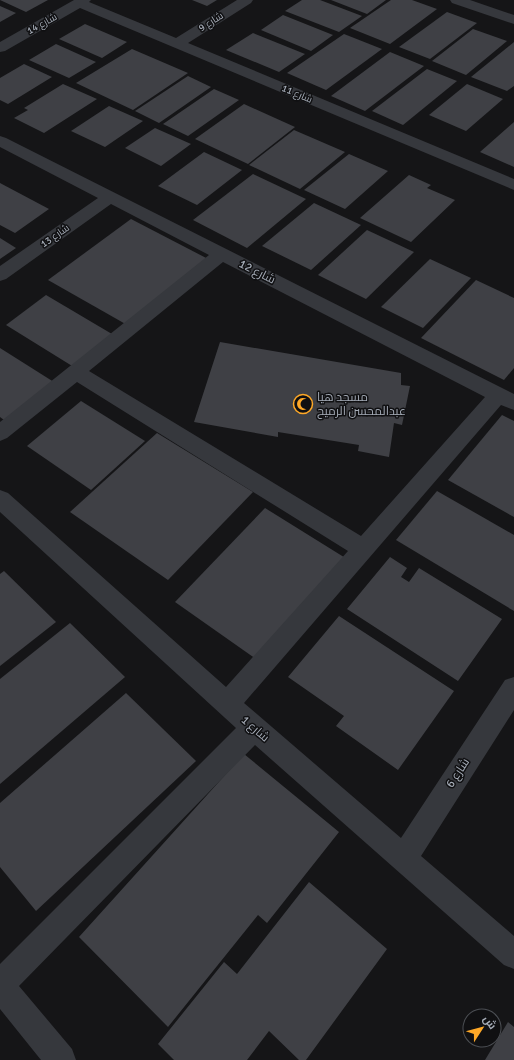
<svg xmlns="http://www.w3.org/2000/svg" width="514" height="1060" font-family="Signika,Cairo,sans-serif">
<style>
.building{fill:#3f4045}
.lines{fill:none;stroke-linecap:round;stroke-linejoin:round}
.minor{fill:#36383d;fill-rule:evenodd}
.labels{text-anchor:middle;dominant-baseline:central;stroke-width:3;stroke-linejoin:round;paint-order:stroke}
.far-street-label{font-size:10px;fill:#a6adb8;stroke:#101012}
.street-label{font-size:12px;fill:#a6adb8;stroke:#101012}
.poi-label{font-size:12px;fill:#a6adb8;stroke:#101012;text-anchor:start}
</style>
<rect width="100%" height="100%" fill="#151517"/>
<!-- building -->
<g class="building">
<path d="M0 0H48L26 12Z"/>
<path d="M192 0H217L207 6Z"/>
<path d="M302 0H320L362 16 339 32 285 11Z"/>
<path d="M331 0H386L367 14Z"/>
<path d="M391 0H412L437 9 390 44 350 28Z"/>
<path d="M0 6 16 13 0 22Z"/>
<path d="M447 12 477 23 430 59 399 47Z"/>
<path d="M283 15 333 35 311 51 261 30Z"/>
<path d="M85 24 127 42 102 58 59 39Z"/>
<path d="M473 29 507 41 466 75 432 61Z"/>
<path d="M253 33 305 54 279 72 226 50Z"/>
<path d="M344 34 382 49 326 90 287 73Z"/>
<path d="M514 42V86L507 91 471 77Z"/>
<path d="M56 44 96 62 69 78 29 60Z"/>
<path d="M132 49 188 73 133 110 76 83Z"/>
<path d="M390 52 424 66 365 111 331 96Z"/>
<path d="M24 64 52 77 8 104 0 100V78Z"/>
<path d="M427 69 457 81 403 125 372 111Z"/>
<path d="M188 76 211 87 159 123 135 111Z"/>
<path d="M63 84 97 99 44 133 14 118 28 110 24 108Z"/>
<path d="M467 84 503 99 466 131 429 115Z"/>
<path d="M214 89 239 100 188 136 163 124Z"/>
<path d="M244 104 295 127 248 164 195 139Z"/>
<path d="M109 106 143 121 105 147 71 131Z"/>
<path d="M514 122V167L480 152Z"/>
<path d="M155 128 191 144 161 166 125 148Z"/>
<path d="M294 130 345 152 300 189 249 165Z"/>
<path d="M204 152 242 170 197 205 158 186Z"/>
<path d="M349 154 388 171 345 209 304 190Z"/>
<path d="M253 174 306 199 247 248 193 220Z"/>
<path d="M409 175 431 185 427 188 455 200 411 242 360 218Z"/>
<path d="M0 183 49 209 15 233 0 225Z"/>
<path d="M314 203 361 225 311 270 262 246Z"/>
<path d="M131 219 210 260 129 326 48 280Z"/>
<path d="M367 230 414 252 366 299 318 275Z"/>
<path d="M0 238 16 248 0 259Z"/>
<path d="M430 259 471 278 423 328 381 307Z"/>
<path d="M476 280 514 298V368L504 380 421 338Z"/>
<path d="M46 295 117 337 77 369 6 325Z"/>
<path d="M220 342 401 373V385L410 386 402 425 394 423 389 457 358 451 359 445 278 432V437L194 422Z"/>
<path d="M0 348 57 384 8 423 0 417Z"/>
<path d="M81 401 145 441 91 490 27 446Z"/>
<path d="M502 415 514 421V517L448 480Z"/>
<path d="M157 433 253 492 168 580 70 512Z"/>
<path d="M437 491 514 535V611L396 540Z"/>
<path d="M265 508 347 559 259 661 175 602Z"/>
<path d="M390 557 407 568 401 577 409 582 419 568 502 619 458 681 347 609Z"/>
<path d="M4 571 56 622 0 666V574Z"/>
<path d="M339 616 454 691 398 770 336 726 344 716 288 677Z"/>
<path d="M70 623 125 677 0 784V679Z"/>
<path d="M126 693 196 761 36 911 0 867V803Z"/>
<path d="M244 754 339 832 267 923 258 915 168 1027 79 937Z"/>
<path d="M309 882 387 949 306 1060H299L269 1031 247 1060H174L158 1044 224 962 237 974Z"/>
<path d="M508 1022 514 1027V1060H485Z"/>
</g>
<g class="lines">
<!-- minor -->
<g class="minor">
<path d="M74 0H91L89 2 176 38 237 0H253L251 3 188 43 514 179V190L80 8 5 51 0 52V42Z"/>
<path d="M450 0H470L514 15V24L452 3Z"/>
<path d="M0 136 6 138 514 394V410L501 405 244 703 401 838 505 680 514 677V710L421 856 514 936V969L504 965 255 745 19 986 72 1049 76 1060H41L0 1009V964L236 728 0 512V490L8 493 226 687 348 551 77 382 7 438 0 441V422L209 255 111 204 6 279 0 281V266L98 198 0 147ZM223 262 485 397 361 536 89 371Z"/>
</g>
</g>
<!-- icons -->
<defs>
<symbol id="mosque-ring" viewBox="-11 -11 22 22"><circle r="9.5" fill="#101012" stroke="#fea827" stroke-width="1.5"/><path d="M3.5-4.9A6 6 0 1 0 3.5 4.9A5 5 0 1 1 3.5-4.9Z" fill="#fea827"/></symbol>
</defs>
<g fill-rule="evenodd">
<use href="#mosque-ring" x="292" y="393" width="22" height="22"/>
</g>
<g class="labels">
<!-- far-street labels -->
<g class="far-street-label">
<text transform="translate(211 22) rotate(-33)">شارع 9</text>
<text transform="translate(42 24) rotate(-29)">شارع 14</text>
<text transform="translate(297 94) rotate(23)">شارع 11</text>
<text transform="translate(55 236) rotate(-35)">شارع 13</text>
</g>
<!-- street labels -->
<g class="street-label">
<text transform="translate(257 272) rotate(27)">شارع 12</text>
<text transform="translate(255 729) rotate(41)">شارع 1</text>
<text transform="translate(458 773) rotate(-57)">شارع 6</text>
</g>
<!-- poi labels -->
<g class="poi-label">
<text x="317" y="397">مسجد هيا<tspan x="317" dy="14">عبدالمحسن الرميح</tspan></text>
</g>
</g>
<!-- north arrow -->
<g transform="translate(482 1028) rotate(54)"><circle r="19" fill="#101012" stroke="#4c4f54"/>
<path d="M0-3L7 15L0 10L-7 15Z" fill="#fea827"/>
<text y="-6" font-size="11" font-weight="bold" text-anchor="middle" fill="#a6adb8">ش</text>
</g>
</svg>
